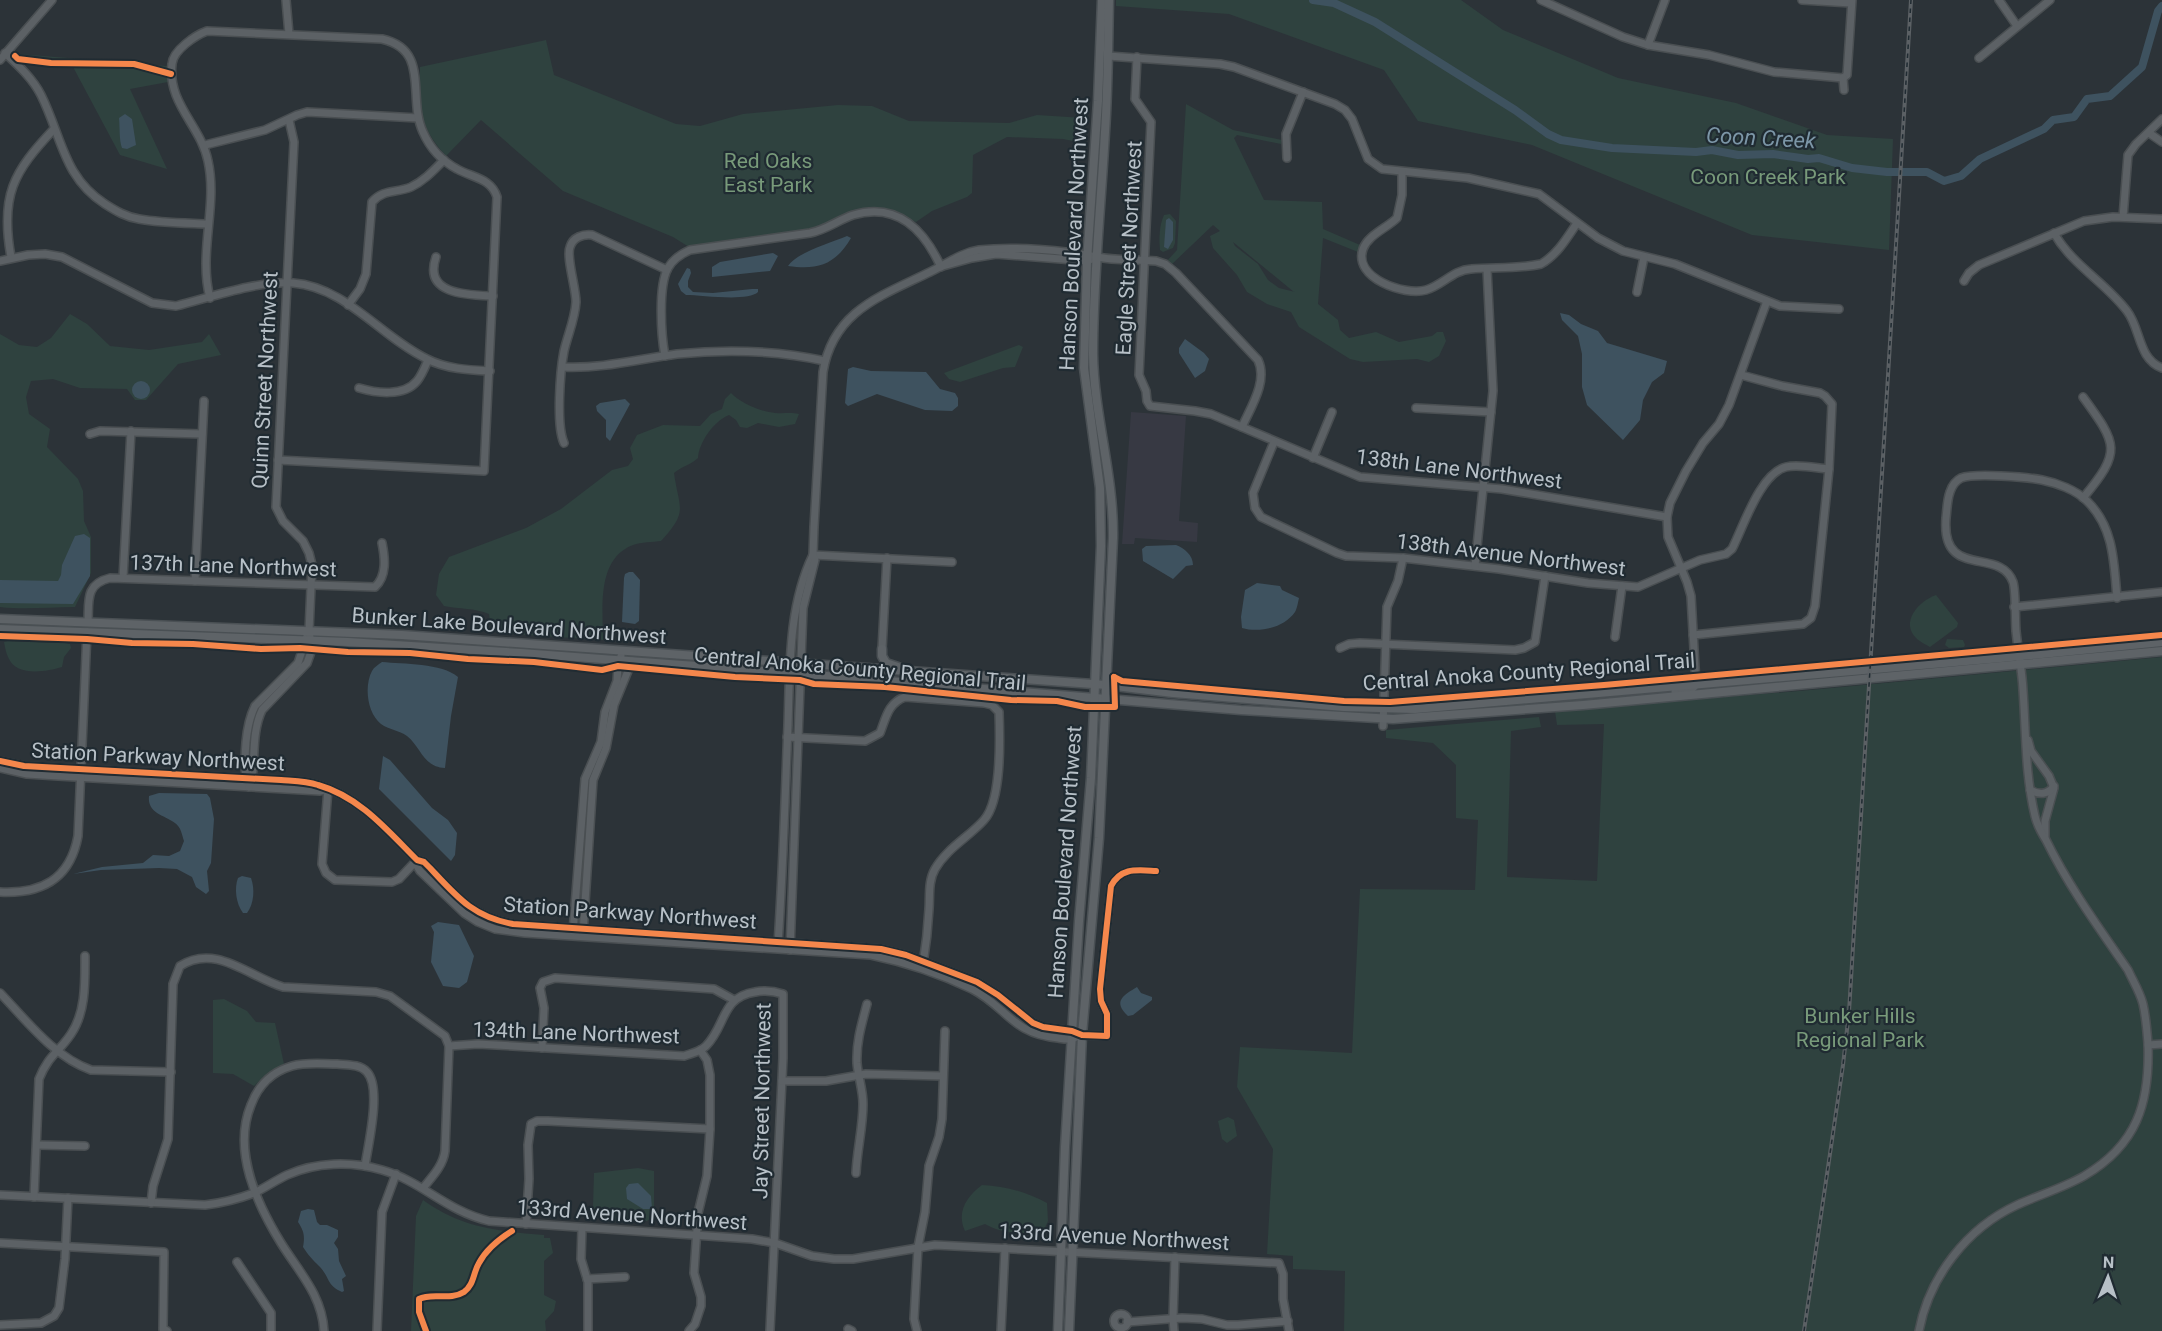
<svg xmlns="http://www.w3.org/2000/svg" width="2162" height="1331" font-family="Roboto,sans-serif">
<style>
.medical{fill:#373943}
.green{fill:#2f423f;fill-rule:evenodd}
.water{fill:#3e525f}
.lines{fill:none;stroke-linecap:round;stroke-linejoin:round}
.river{stroke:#3e525f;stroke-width:8}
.minor-casing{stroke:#4a4f52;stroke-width:10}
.major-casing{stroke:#4a5054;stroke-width:11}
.minor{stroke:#5c6165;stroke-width:7}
.major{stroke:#5e6367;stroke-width:8}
.rail-casing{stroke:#5b6064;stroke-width:4}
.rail{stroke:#202b32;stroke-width:1.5;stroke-dasharray:4.5;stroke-linecap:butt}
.cycleway-casing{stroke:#202b32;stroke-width:10}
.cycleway{stroke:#f5874c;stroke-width:6}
.labels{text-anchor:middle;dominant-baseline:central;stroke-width:4.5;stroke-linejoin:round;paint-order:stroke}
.park-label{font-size:21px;fill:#789a7a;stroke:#202b32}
.street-label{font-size:21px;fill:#b7c0c7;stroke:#202b32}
.water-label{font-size:22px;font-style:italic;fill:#7c96a7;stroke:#202b32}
</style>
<rect width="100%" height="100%" fill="#2c3338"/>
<!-- medical -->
<path class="medical" d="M1131 412 1186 416 1179 521 1198 523 1197 542 1135 538 1134 544H1122Z"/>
<!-- green -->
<g class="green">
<path d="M1116 0H1461L1503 30 1618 78 1736 103 1827 135 1893 139 1889 250 1752 235 1532 145 1418 121 1384 70 1229 14 1116 6Z"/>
<path d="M546 40 554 75 676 124 700 126 743 114 838 105 872 106 909 121 1009 123 1037 115 1084 118 1083 143 1063 139 1007 137 973 155 972 193 967 197 932 211 916 222 889 211 866 210 844 215 813 230 689 247 673 237 563 191 481 120 446 156C418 125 419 107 420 67Z"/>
<path d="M18 54 167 66 168 82 130 89 167 169 120 155 72 65 22 62Z"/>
<path d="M1186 104 1233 130 1282 140 1281 144 1237 135 1234 138 1264 200 1322 202 1323 229 1360 245 1358 252 1323 238 1318 304 1338 320 1340 330 1349 338 1376 332 1399 342 1432 336 1437 332H1443L1446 341 1439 356 1429 362 1417 359 1363 362 1350 359 1299 327 1291 312 1267 304 1247 292 1237 275 1213 248 1210 236 1220 231 1213 225 1171 265 1166 262 1177 250ZM1233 242 1294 292H1295L1279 288 1268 280 1258 264 1235 246Z"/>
<path d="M1170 214 1176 221 1175 243 1173 248 1163 252 1160 250C1159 239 1159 226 1164 215Z"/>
<path d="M70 314 87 324 110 346 149 350 202 342 209 334 221 355 178 364 146 400H135L127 389 80 388 53 379 31 381 26 397 29 414 50 429 47 447 78 479 83 491 84 521 91 537V573L75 607C49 607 26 610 0 607V334L19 345 37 347 51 338Z"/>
<path d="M1019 345 1023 347 1015 367 1003 368 960 382 949 379 944 373Z"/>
<path d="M731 393C740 403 762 412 775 413 784 414 790 412 799 414L795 424 779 427 758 423 747 428 740 427 736 420 729 415C714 421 699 442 698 458 691 465 682 466 674 473 679 509 689 511 661 541 653 542 641 542 633 545 596 559 603 609 603 640L497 633 491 628 489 614C475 608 459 609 444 606L436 595 439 574 449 557 526 528 561 509 612 470 628 466 633 459 630 448 637 435 663 425 700 426 711 414 722 409 725 399Z"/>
<path d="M1936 595 1958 623 1957 627 1930 647C1926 645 1921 642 1917 639 1899 622 1919 601 1936 595Z"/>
<path d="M1947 639 1963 640 1965 645 1964 647 1949 648 1945 645Z"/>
<path d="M8 641 65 643 70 644 71 648 64 657 62 667C45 672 16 677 8 657 6 653 5 647 4 642Z"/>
<path d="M2162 657V1331H1344L1345 1271 1293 1269V1256L1267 1254 1273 1149 1237 1087 1240 1047 1352 1053 1360 889 1475 890 1478 820 1456 818V765L1433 743 1386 738V730L1539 717 1541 727 1511 731 1507 877 1597 881 1604 724 1557 725 1555 711 1799 691Z"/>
<path d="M224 999 247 1011 256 1022 275 1023 284 1064 268 1073 254 1086 233 1074 213 1073V1000Z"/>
<path d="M1228 1117 1234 1120 1237 1136 1227 1143 1222 1139 1218 1121Z"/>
<path d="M638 1168 654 1171V1216L647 1221H604L593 1207 594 1173Z"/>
<path d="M982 1185C1006 1186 1026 1192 1047 1203L1048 1221 1044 1230C1027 1236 1000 1233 985 1224L965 1231C956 1212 967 1196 982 1185Z"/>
<path d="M423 1200C462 1228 497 1231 544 1235V1238H550L553 1253 544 1261V1295L556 1301 554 1311 545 1321 546 1331H411L416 1216Z"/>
</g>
<!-- water -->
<g class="water">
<path d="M125 114 132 119 136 145 127 149 122 148C119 140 120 128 119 118Z"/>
<path d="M1169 218 1173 222V240L1168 249 1164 247 1166 220Z"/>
<path d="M847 236 851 238C835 265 818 270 788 266 797 252 831 243 847 236Z"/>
<path d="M773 253 778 256 770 271 712 277V267L720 262Z"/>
<path d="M687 268 690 269 691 273 688 281V287L693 292 713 293 752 289H758V292C748 302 701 295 686 295L681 291 678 284Z"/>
<path d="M1560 313 1569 315 1581 324 1598 331 1607 343 1667 361 1664 373 1652 382 1643 400 1640 420 1623 440 1587 405 1582 387V354L1578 336 1562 320Z"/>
<path d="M1185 339 1204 353 1209 359 1205 371 1195 378 1179 353V348Z"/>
<path d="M853 367 871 371 926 372 940 389 955 393 958 398V406L952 411 925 410 877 394 848 406 845 403 848 369Z"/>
<circle cx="141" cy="390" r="9"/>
<path d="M625 399 630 404 610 441 606 437V420L597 411 596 406 600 403Z"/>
<path d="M84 534 90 538V576L73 604 0 603V580L58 581 61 575 62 565 75 536Z"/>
<path d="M1176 545C1184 548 1193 555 1193 565L1186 566 1173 579 1143 561 1142 549 1146 546Z"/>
<path d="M629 572H633L640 580 639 621 635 624 622 622 624 578 625 574Z"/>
<path d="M1257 583 1280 586 1282 590 1299 598C1298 602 1297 609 1295 612 1284 628 1259 633 1242 628L1241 617 1245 590Z"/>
<path d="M382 662C403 664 442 663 458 677L451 716 445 768C423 767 421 747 407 736 399 730 389 730 381 724 367 713 364 686 372 671 374 667 378 665 382 662Z"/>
<path d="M383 756 390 760 432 808 448 820 457 833 455 855 451 861 379 789Z"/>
<path d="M159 793 207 794 210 798 214 819 211 863 207 871 209 891 206 894 196 887 192 877 177 869 159 868 101 870 73 874 102 867 143 863 153 855 169 856 180 851 184 841C182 835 181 827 175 823 164 815 147 813 149 796Z"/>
<path d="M242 876 251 878C255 889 254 904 247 913H243C236 904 234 888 238 878Z"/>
<path d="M438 922 459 925 474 956 467 982 459 988 443 986 431 962 434 932 431 926Z"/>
<path d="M1137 987 1141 993 1152 997V1000L1133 1015 1128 1016C1112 1001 1124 995 1137 987Z"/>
<path d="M638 1183 651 1196 652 1209H643L627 1199 626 1188 629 1184Z"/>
<path d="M308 1209 314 1210 317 1222 320 1225H327L338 1230V1237L334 1243 338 1249 339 1261 346 1276 342 1279 344 1291 342 1292C326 1285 330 1277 319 1266 313 1260 308 1255 303 1247 305 1236 304 1231 298 1222L301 1211Z"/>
</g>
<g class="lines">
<!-- river -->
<path class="river" d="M1313 0 1334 3 1375 22 1515 110 1548 134 1561 140 1612 148 1696 152 1712 150 1738 155 1773 154 1808 159 1819 158 1852 168 1887 172H1927L1944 181 1961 176 1980 159 2044 129 2053 120 2074 117 2087 99 2110 96 2142 67 2158 11 2162 6"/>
<defs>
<g id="minor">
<path d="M286 0 289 34"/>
<path d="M1541 0 1623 37 1648 45 1709 55 1774 72 1843 78 1847 75 1852 0"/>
<path d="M1802 0 1851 3"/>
<path d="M1999 0 2017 26"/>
<path d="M1648 45 1665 0"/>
<path d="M5 53C19 66 33 79 41 95 62 137 63 177 105 204 116 211 126 217 139 219 161 223 185 223 208 224"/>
<path d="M1108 56 1220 64 1234 67 1335 104 1345 110 1352 119 1368 159 1382 169 1468 178 1539 194 1598 238 1623 251 1675 264 1780 306 1839 309"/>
<path d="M1137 57 1135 99 1151 122 1139 375 1146 391 1147 401 1150 406 1195 411 1211 414 1360 477 1502 489 1667 517"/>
<path d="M1979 58 2050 0"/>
<path d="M0 60 52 0"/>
<path d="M1843 78 1844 90"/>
<path d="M2149 133 2162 142"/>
<path d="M205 145 265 130 297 115 307 112 418 118"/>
<path d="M1287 158 1286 134 1303 92"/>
<path d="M1402 172V195L1397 218C1387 228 1368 235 1363 249 1353 278 1404 296 1426 290 1443 285 1453 270 1471 269 1494 267 1518 269 1541 264 1557 255 1567 238 1577 223"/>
<path d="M2123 217 2128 155 2136 144 2162 119"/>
<path d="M2054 233C2072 265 2105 282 2127 311 2141 329 2138 359 2162 368"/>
<path d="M11 257C0 196 13 172 54 129"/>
<path d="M436 257C423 295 468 295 493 296"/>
<path d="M0 261 28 255 45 254 62 257 152 303 176 306C212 297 255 281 293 283 346 287 381 337 427 359 446 369 469 370 490 371"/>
<path d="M943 266 972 258 996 254 1087 261 1092 259"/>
<path d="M1964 281 1969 273 1979 265 2084 221 2113 217 2162 219"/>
<path d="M1637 292 1644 257"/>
<path d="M210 298C198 252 218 206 208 161 201 126 167 103 172 64 173 50 196 35 207 31L382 39C431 50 407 98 423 132 430 148 442 161 457 169 473 178 491 178 497 197L484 471 278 460"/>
<path d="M348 305 360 289 366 274 372 202C383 189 397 193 411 187 424 181 434 170 444 160"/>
<path d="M665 356C661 335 658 286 668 268 673 259 681 254 690 250L810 233C826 230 838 220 853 215 898 202 924 230 941 267"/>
<path d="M563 367C602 369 639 359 677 354 727 349 775 350 825 361"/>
<path d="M359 388C376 393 404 397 417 381 422 375 425 367 428 360"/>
<path d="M1416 408 1491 412"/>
<path d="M90 434 100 431 202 434"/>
<path d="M1274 442 1253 493 1255 508 1261 517 1337 553 1346 556 1403 558 1499 569 1588 583 1638 587 1700 560 1726 554 1732 549C1743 528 1760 473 1786 467 1798 464 1816 468 1829 469"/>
<path d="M564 443C556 425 560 372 564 351 568 334 575 319 576 302 576 288 566 257 570 247 573 237 583 234 592 235L667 270"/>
<path d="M1313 458 1332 412"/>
<path d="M2083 498C2122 451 2118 445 2083 397"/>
<path d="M813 555 952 562"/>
<path d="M1475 566 1493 391 1487 269"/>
<path d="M123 578 131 431"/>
<path d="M195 581 204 401"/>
<path d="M2014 607 2162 592"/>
<path d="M88 622C89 601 85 584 110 578L375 587C387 576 385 558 382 543"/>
<path d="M1693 635 1803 624 1811 618 1815 606 1829 469 1832 404 1825 396 1820 393 1782 386 1741 375"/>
<path d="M1615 637 1622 586"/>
<path d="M1340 648 1349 644 1360 643 1515 650 1524 648 1535 642 1545 576"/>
<path d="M882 649 887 558"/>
<path d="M1675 692 1691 690 1696 685 1691 596 1687 582 1668 537 1667 517 1670 503 1686 471 1703 443 1719 424 1729 405 1767 301"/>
<path d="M1383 726 1387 607 1398 581 1403 558"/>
<path d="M787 737 865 741 880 733C886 718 888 703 905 697L984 703 992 705 999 712C1000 739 1002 800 984 820 969 837 947 848 935 869 928 881 930 896 929 909 928 928 926 946 923 964"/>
<path d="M2028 740 2031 751 2049 776 2054 788 2045 821V837"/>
<path d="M0 761 24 766 281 780C293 781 306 781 318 785 360 797 387 830 417 860L424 862 430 868C457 897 473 917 513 924L881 949 906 955 977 982 998 995 1033 1023 1043 1027 1072 1031 1082 1035 1107 1036V1014L1101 1001 1100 989 1111 886C1121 867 1137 870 1156 871"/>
<path d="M0 768 27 774 58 776 320 791 328 789"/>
<path d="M246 780C244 758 245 726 255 706L298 663 307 636"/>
<path d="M249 787 252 779C255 756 252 731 262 710L307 663 312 649 309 631 312 565 309 553 303 541 283 521 276 507 294 142 289 120"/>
<path d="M328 789 322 864 326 873 335 880 392 882 399 879 417 860"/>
<path d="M2030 790C2039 795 2048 795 2054 786"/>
<path d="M417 860V866L420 871 464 913 478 922 495 929 525 933 871 955C905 962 941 974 972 989 1007 1007 1012 1034 1058 1038 1065 1039 1070 1040 1076 1037"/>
<path d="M0 892C41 894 70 880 78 836L87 632"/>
<path d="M573 932 585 779 601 742 605 712 617 681 618 666 621 656"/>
<path d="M583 933 593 780 606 748 614 705 632 661"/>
<path d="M778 944C783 871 785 798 788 725 790 668 788 607 813 555"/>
<path d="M790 950 803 608 815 560 813 555 814 527 823 372C833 311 881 296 930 272 947 264 960 253 979 250 1014 246 1064 250 1097 257 1116 261 1137 259 1156 261L1165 264 1176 273 1258 360C1268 381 1251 407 1242 427"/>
<path d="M0 993C27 1021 54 1057 91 1070L171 1072"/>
<path d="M2148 1045 2162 1044"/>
<path d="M449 1046 478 1044 684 1056C692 1053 700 1052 706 1046 726 1026 721 997 755 992 764 990 774 991 783 994V1058L770 1330"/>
<path d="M542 1048 544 1008 540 988 543 982 555 978 714 989 734 1000"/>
<path d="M782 1081H826L866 1074 942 1076"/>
<path d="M37 1145 85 1146"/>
<path d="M856 1173C857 1150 863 1127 863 1104 863 1090 858 1076 857 1063 856 1042 862 1023 867 1004"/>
<path d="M0 1195 205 1205C222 1203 238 1199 254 1193 265 1188 276 1180 287 1175 316 1162 351 1161 382 1170 422 1181 446 1211 489 1221L752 1239 775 1243 812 1256 834 1259H853L935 1245 1279 1263 1283 1274V1299L1289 1331"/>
<path d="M34 1197 39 1079C48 1056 59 1052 71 1034 86 1012 85 982 85 956"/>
<path d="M151 1203 153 1186 168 1139 173 984 180 966C216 943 249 977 283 987L376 992 390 996 445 1036 449 1046 445 1151C443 1166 432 1177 423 1188"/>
<path d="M526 1224 529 1179 528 1145 531 1124 537 1121H548L710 1129"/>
<path d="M582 1228 581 1259 588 1282V1331"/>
<path d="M0 1243 164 1252 163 1329 167 1331"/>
<path d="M237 1262 271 1313V1331"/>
<path d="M587 1279 625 1277"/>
<circle cx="1121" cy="1321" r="7"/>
<path d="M1127 1322 1182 1318 1202 1319 1227 1325H1238L1288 1321"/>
<path d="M0 1325 41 1323 54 1316 59 1308 65 1259 68 1198"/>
<path d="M848 1329 852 1331"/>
<path d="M324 1331C322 1295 299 1272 281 1243 257 1204 232 1151 251 1105 258 1086 271 1072 292 1066 306 1062 323 1064 337 1064 347 1065 360 1064 367 1072 382 1088 368 1145 365 1166"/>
<path d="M377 1331 382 1212 396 1174"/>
<path d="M689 1331 695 1324 701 1306V1297L694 1273 698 1213 707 1176 710 1129V1075L707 1060 700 1050"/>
<path d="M917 1331 914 1319 918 1247 925 1212 929 1166 939 1137 942 1119 945 1031"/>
<path d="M1001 1331 1005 1248"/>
<path d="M1174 1331 1173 1319 1175 1257"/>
<path d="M1919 1331C1929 1277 1967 1228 2017 1205 2039 1195 2063 1188 2084 1176 2137 1145 2150 1103 2148 1044 2147 1031 2146 1017 2143 1004 2140 992 2133 981 2128 970 2099 928 2069 887 2046 840 2041 832 2037 825 2035 816 2025 774 2026 732 2023 690 2022 670 2018 651 2016 631 2015 619 2016 591 2013 582 2000 546 1941 581 1946 518 1947 510 1947 500 1950 492 1952 486 1955 481 1961 478 1975 473 2027 477 2042 480 2057 483 2076 490 2087 501 2114 527 2114 563 2117 598"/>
</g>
<g id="major">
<path d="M0 619 402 635 1107 685 1173 693 1344 707 1415 709 2001 658 2162 642"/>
<path d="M0 629 348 642 521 653 790 673 1241 710 1393 719 1583 705 2162 651"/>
<path d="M882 649V656L886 663 898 667"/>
<path d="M1058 1331 1065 1147 1079 921 1091 778 1101 546 1100 488 1084 368 1087 261 1098 101 1102 0"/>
<path d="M1069 1331 1082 1035 1099 838 1113 538C1114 476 1094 416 1093 354 1093 280 1101 205 1105 132 1108 88 1108 44 1109 0"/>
</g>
</defs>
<!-- minor casing -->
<use href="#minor" class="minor-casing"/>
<!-- major casing -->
<use href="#major" class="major-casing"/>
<!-- minor -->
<use href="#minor" class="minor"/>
<!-- major -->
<use href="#major" class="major"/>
<defs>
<path id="rail" d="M1804 1331 1843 1065 1849 1012 1911 0"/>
</defs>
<!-- rail casing -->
<use href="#rail" class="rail-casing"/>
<!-- rail -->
<use href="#rail" class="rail"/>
<defs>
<g id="cycleway">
<path d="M15 56 18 59 51 63 134 64 171 74"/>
<path d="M0 636 87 639 132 643 193 644 261 649 300 648 348 652 410 653 468 659 534 662 602 670 618 666 735 677 800 680 814 684 885 687 1011 700 1057 701 1085 707H1115L1114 677"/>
<path d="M1114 677 1122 681 1344 701 1390 702 1604 685 2162 635"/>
<path d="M0 761 24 766 281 780C293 781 306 781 318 785 360 797 387 830 417 860L424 862 430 868C457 897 473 917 513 924L881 949 906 955 977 982 998 995 1033 1023 1043 1027 1072 1031 1082 1035 1107 1036V1014L1101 1001 1100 989 1111 886C1121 867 1137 870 1156 871"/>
<path d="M426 1331 419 1312V1299C432 1292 450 1301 464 1292 474 1285 473 1273 479 1263 486 1250 499 1239 512 1231"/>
</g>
</defs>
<!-- cycleway casing -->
<use href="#cycleway" class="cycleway-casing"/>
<!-- cycleway -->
<use href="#cycleway" class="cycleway"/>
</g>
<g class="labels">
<!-- park labels -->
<g class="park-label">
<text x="768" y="161">Red Oaks<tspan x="768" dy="24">East Park</tspan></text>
<text x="1768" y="177">Coon Creek Park</text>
<text x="1860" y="1016">Bunker Hills<tspan x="1860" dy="24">Regional Park</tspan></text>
</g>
<!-- street labels -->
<g class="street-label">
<text transform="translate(1074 234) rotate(-87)">Hanson Boulevard Northwest</text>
<text transform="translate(1129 248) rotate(-87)">Eagle Street Northwest</text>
<text transform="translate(265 380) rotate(-87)">Quinn Street Northwest</text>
<text transform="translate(1459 469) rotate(7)">138th Lane Northwest</text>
<text transform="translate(1511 555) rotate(7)">138th Avenue Northwest</text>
<text transform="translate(233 566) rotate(2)">137th Lane Northwest</text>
<text transform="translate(509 626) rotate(4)">Bunker Lake Boulevard Northwest</text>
<text transform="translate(860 669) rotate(5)">Central Anoka County Regional Trail</text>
<text transform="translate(1529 672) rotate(-4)">Central Anoka County Regional Trail</text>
<text transform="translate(158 757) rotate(3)">Station Parkway Northwest</text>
<text transform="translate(1065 862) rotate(-86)">Hanson Boulevard Northwest</text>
<text transform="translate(630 913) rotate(4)">Station Parkway Northwest</text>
<text transform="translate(576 1033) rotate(2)">134th Lane Northwest</text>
<text transform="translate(762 1101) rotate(-89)">Jay Street Northwest</text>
<text transform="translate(632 1215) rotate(4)">133rd Avenue Northwest</text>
<text transform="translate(1114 1237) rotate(3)">133rd Avenue Northwest</text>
</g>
<!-- water labels -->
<g class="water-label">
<text transform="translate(1761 138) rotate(3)">Coon Creek</text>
</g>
</g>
<!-- north arrow -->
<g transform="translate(2108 1277) rotate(2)" stroke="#202b32" stroke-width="4.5" paint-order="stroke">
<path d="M0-4.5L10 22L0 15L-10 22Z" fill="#b7c0c7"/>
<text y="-9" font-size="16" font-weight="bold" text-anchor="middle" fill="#b7c0c7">N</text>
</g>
</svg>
